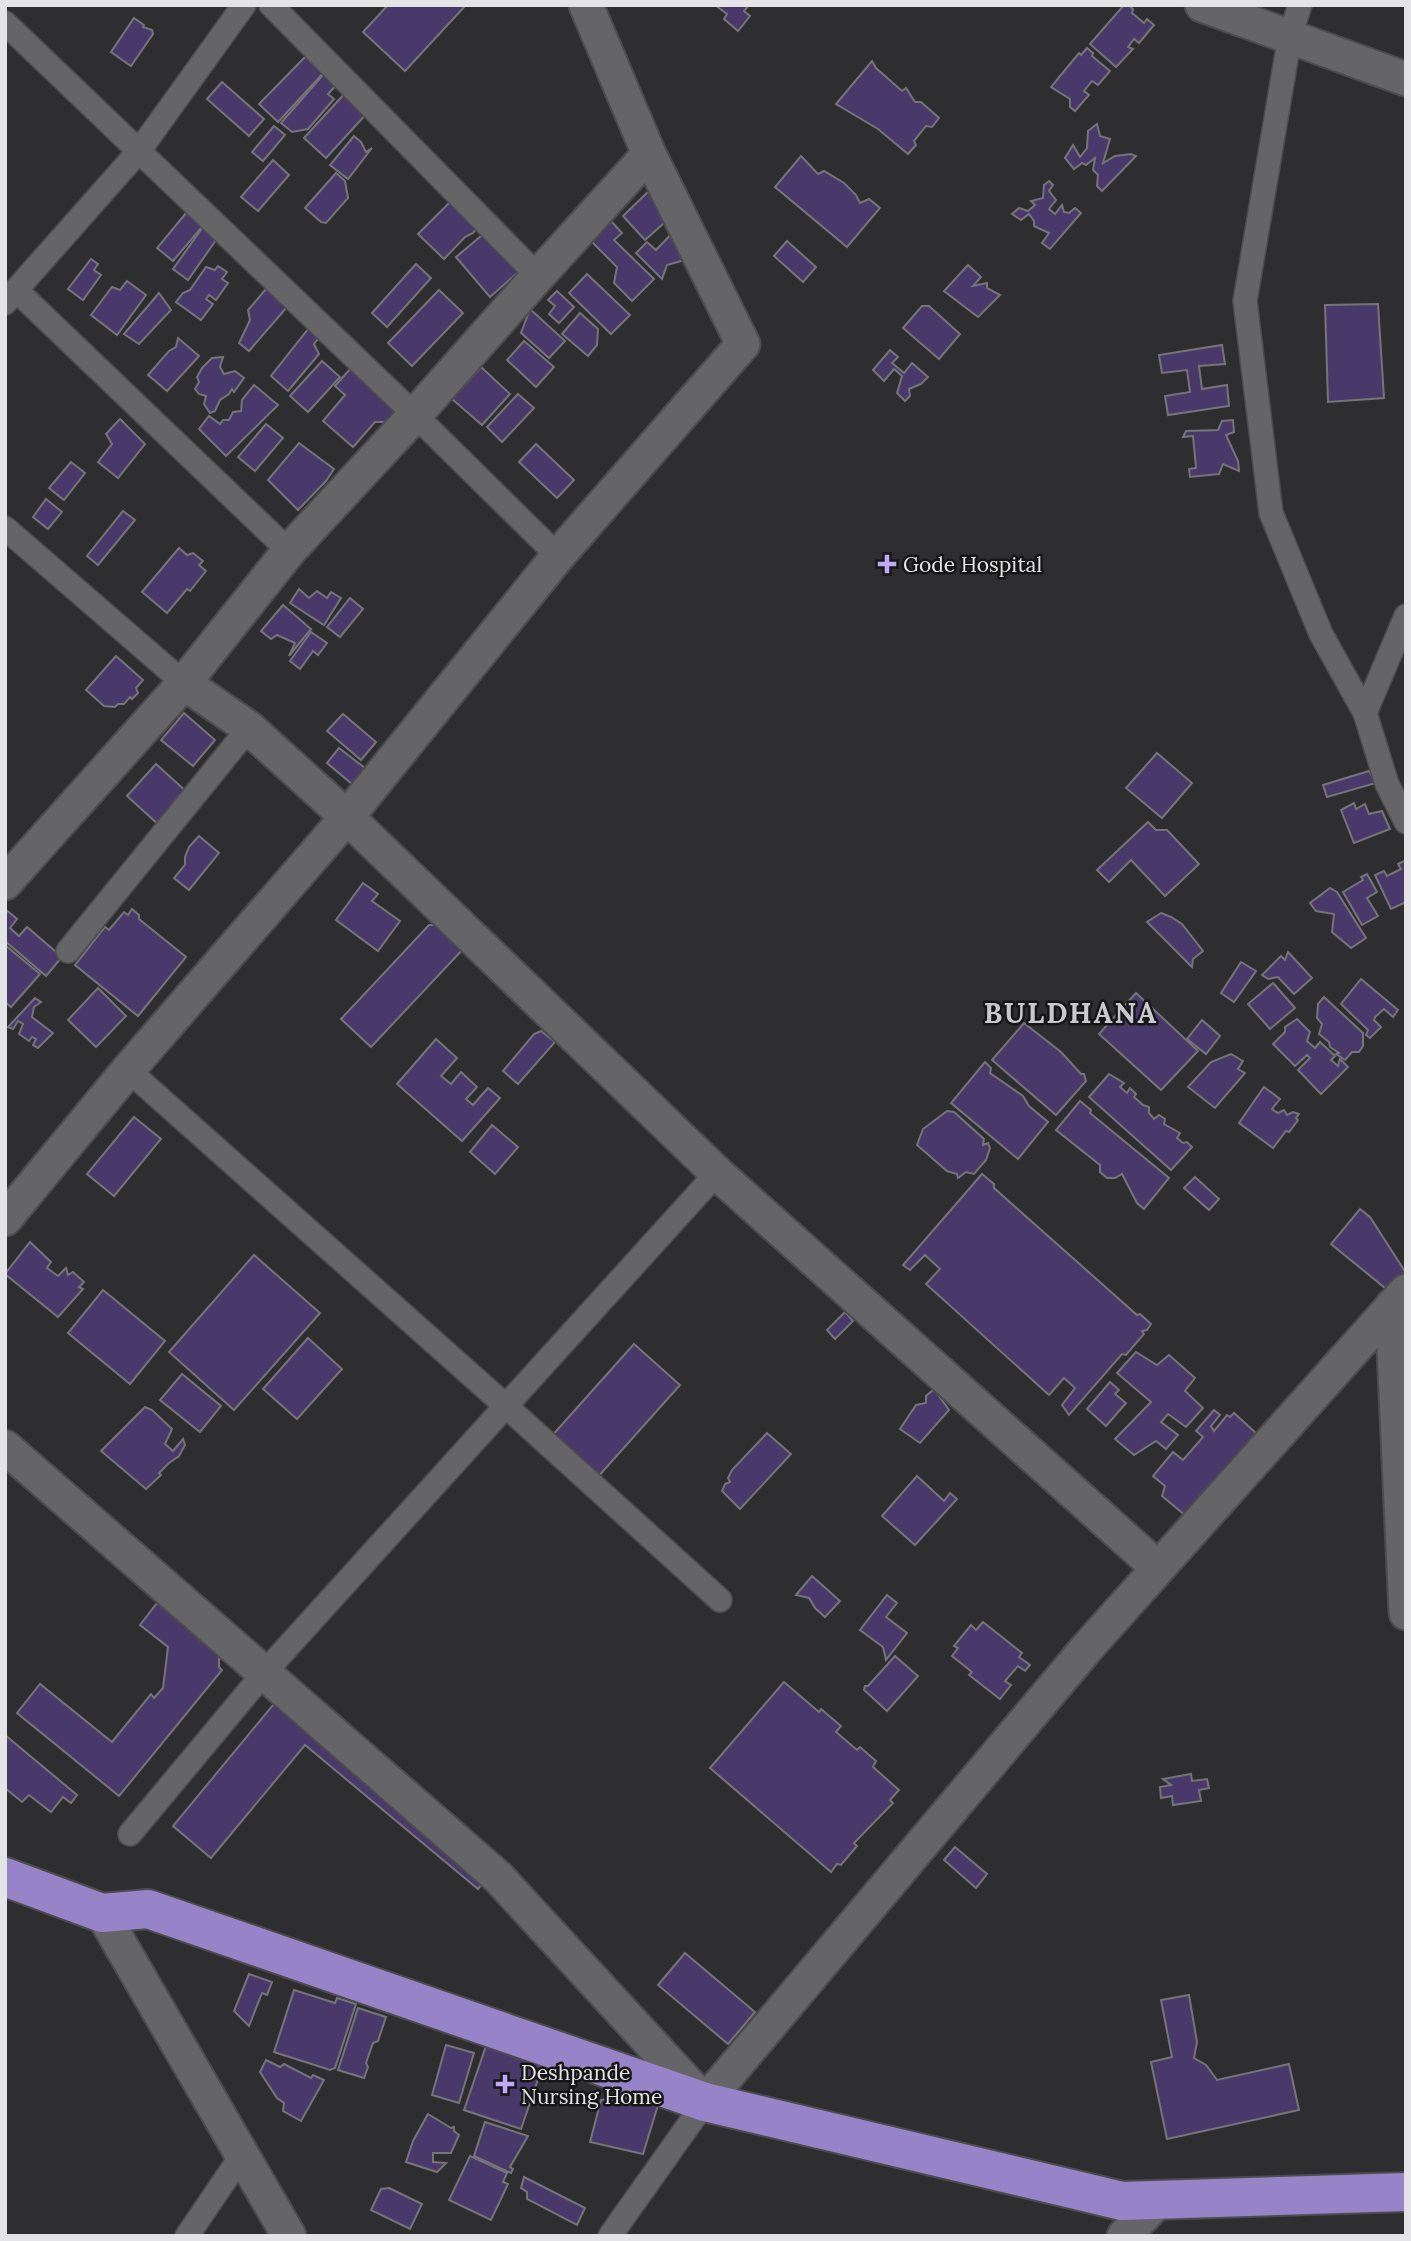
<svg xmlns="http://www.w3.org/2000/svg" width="1411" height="2241" font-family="Lora,serif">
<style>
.building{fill:#49396a;stroke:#757478;stroke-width:2}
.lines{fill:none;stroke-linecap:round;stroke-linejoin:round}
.street-casing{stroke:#4c4b4e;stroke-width:26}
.secondary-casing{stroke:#4c4b4e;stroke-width:37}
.highway-casing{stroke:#4c4b4e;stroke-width:42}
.street{stroke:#656467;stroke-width:23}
.secondary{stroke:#656467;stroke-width:33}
.highway{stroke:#9783c7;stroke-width:38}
.poi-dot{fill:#bfa9f4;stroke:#161617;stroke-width:2.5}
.labels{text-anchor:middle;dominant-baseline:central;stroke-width:5;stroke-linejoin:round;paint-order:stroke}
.poi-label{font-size:21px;fill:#e4e4e6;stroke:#161617;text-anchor:start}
.district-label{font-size:28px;font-weight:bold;letter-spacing:2px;fill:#c9c8cc;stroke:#161617}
</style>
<rect width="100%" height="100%" fill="#2e2d30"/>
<!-- building -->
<g class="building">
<path d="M388 5H466L405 71 363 32Z"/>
<path d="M715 5H749L744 11 750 16 738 31 724 19 727 14Z"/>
<path d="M1124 5H1129L1133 9 1132 13 1144 23 1147 19 1154 25 1139 43 1134 39 1128 47 1133 49 1116 67 1090 44Z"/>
<path d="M134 18 144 25 143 27 152 30 153 34 131 66 111 52Z"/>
<path d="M1087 48 1093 53 1092 56 1110 71 1098 85 1092 81 1084 91 1089 95 1075 111 1070 107V99L1051 87 1079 53 1081 55Z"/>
<path d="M309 53 327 69 278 122 259 104Z"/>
<path d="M872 61 876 68 902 91 906 88 915 102H921L939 118 932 127 926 126 914 141 916 145 908 154 878 129 836 104Z"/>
<path d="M329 68 342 79 328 94 334 99 308 129 292 132 281 123Z"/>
<path d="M222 82 264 119 249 136 207 99Z"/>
<path d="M347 91 369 111 326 158 304 138Z"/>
<path d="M1097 124 1100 136 1110 139 1103 163 1115 156 1131 154 1136 156 1102 191 1097 186 1098 175 1093 170 1095 158 1086 165 1082 163 1074 169 1065 158 1073 145 1080 157 1087 148 1088 131Z"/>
<path d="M274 126 285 135 263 161 252 152Z"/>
<path d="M354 136 361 142 366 152 372 148 348 179 330 165Z"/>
<path d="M801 156 818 174 824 171 844 183 856 195 860 203 869 199 880 208 847 247 775 187Z"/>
<path d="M273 160 289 175 258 211 241 197Z"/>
<path d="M336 173 345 181 348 198 326 223 321 222 305 208Z"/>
<path d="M1049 181 1053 185 1049 191 1056 200 1049 209 1055 214 1062 205 1064 212 1069 213 1075 208 1081 213 1050 249 1042 243 1049 233 1034 226V221L1029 214 1021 220 1012 214 1019 208 1028 211 1035 205 1031 201 1043 198 1044 185Z"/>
<path d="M651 189 674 214 645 240 623 216Z"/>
<path d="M452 200 483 221 473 233 465 237 444 259 418 234Z"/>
<path d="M196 201 212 215 173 261 157 248Z"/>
<path d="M611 221 622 233 614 240 654 279 632 301 614 283 617 267 591 241Z"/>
<path d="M226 226 188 280 173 269 203 227Z"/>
<path d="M493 226 526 265 490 297 456 257Z"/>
<path d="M679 226 698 245 681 261 667 265 662 279 636 253 647 242 656 250Z"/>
<path d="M787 241 816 267 803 282 774 256Z"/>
<path d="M91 259 98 264 94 270 101 275 83 300 68 289Z"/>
<path d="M416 264 431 278 387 327 372 313Z"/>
<path d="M968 265 981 277 973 286 987 283V288L1000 295 978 317 944 291Z"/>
<path d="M218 266 227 272 222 279 228 283 216 300 209 295 206 299 213 304 201 320 176 302 183 293 190 290 206 267 215 270Z"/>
<path d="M587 274 630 315 611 334 569 293Z"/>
<path d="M127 281 146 295 117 335 91 315 112 287 120 290Z"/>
<path d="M266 289 287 307 249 351 239 343 250 320 248 310Z"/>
<path d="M439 290 463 313 412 366 388 343Z"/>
<path d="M557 291 574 307 559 323 549 314 555 306 548 300Z"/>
<path d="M159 293 171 310 139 344 124 334Z"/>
<path d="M1378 304 1384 398 1328 402 1325 305Z"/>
<path d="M922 306H929L960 334 939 359 903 328Z"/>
<path d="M530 309 565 341 549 358 521 333Z"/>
<path d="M580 313 598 329 597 345 588 356 562 334Z"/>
<path d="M316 319 327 327 314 344 319 354 288 391 271 376Z"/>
<path d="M178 338 199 356 167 391 148 375 169 351 176 347Z"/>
<path d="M524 341 554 367 536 387 507 360Z"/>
<path d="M1222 345 1225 364 1199 366 1202 389 1227 385 1229 406 1168 415 1165 396 1190 392 1187 370 1162 373 1159 355Z"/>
<path d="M890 350 898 357 892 363 904 373 912 363 928 377 921 384 909 389 910 396 905 401 897 393 902 376 894 369 884 381 873 370Z"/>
<path d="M223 357 220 367 224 374 235 371 244 378 234 392 232 389 229 394 220 400 215 411 210 413 204 404 206 396 199 394 195 389 199 382 197 377 202 368 212 358Z"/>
<path d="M322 361 340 377 308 412 290 396Z"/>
<path d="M481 367 510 394 482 425 452 399Z"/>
<path d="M351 368 398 410 386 422H375L353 447 323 421 345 395 335 386Z"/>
<path d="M254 385 278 405 226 456 199 429 209 416 220 424 223 420H229L233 412 241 411 242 400Z"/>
<path d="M518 394 534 408 502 442 487 427Z"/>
<path d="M120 419 145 444 118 478 98 462 112 444 106 434Z"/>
<path d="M1233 420 1234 432 1226 435 1238 461 1239 471 1223 464 1219 474 1190 477 1189 469 1196 468 1193 436 1183 437 1186 431 1218 430 1222 421Z"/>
<path d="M266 424 283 438 255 471 238 457Z"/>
<path d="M299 443 334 469 326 481 298 510 268 480Z"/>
<path d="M536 444 574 480 557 498 519 462Z"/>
<path d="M71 462 85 473 64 500 49 488Z"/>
<path d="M46 499 62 512 48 529 33 517Z"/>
<path d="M123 511 135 520 98 565 87 556Z"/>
<path d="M179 548 187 555 193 553 203 561 199 565 206 571 190 591 187 589 167 613 142 592Z"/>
<path d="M299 589 309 598 317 591 327 598 331 592 341 598 324 625 290 603Z"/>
<path d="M350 598 363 609 340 637 327 627Z"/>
<path d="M283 605 311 629 289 656 295 643 277 635 271 639 261 631Z"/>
<path d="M311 632 327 643 318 655 313 651 300 669 290 661Z"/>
<path d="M116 656 143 680 136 688 138 693 132 699 130 697 124 704H118L115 707 104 706 86 690Z"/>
<path d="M184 713 215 740 193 766 161 740Z"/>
<path d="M343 714 376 742 361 760 327 731Z"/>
<path d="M339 748 365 768 352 784 327 763Z"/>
<path d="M1157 753 1192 783 1162 818 1126 788Z"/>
<path d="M156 764 188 793 160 826 127 796Z"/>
<path d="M1369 771 1376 783 1327 797 1323 785Z"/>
<path d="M1354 803 1356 809 1365 804 1369 814 1382 811 1390 829 1354 843 1341 810Z"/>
<path d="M1148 822 1156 830H1167L1199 864 1165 896 1131 860 1109 882 1097 870Z"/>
<path d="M199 836 219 853 189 890 174 878 185 865V857L189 847Z"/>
<path d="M1406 860V902L1391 909 1375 875 1384 871 1387 876 1401 869 1398 864Z"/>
<path d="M1367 874 1377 892 1367 898 1378 916 1362 925 1343 892 1363 880 1361 877Z"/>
<path d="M363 883 378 894 372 901 400 921 378 951 336 920Z"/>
<path d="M1330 888 1337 892 1366 938 1351 948 1332 932 1334 914 1316 911 1310 903Z"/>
<path d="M5 909 17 919 10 928 19 936 27 927 62 957 46 976 5 941Z"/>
<path d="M132 909 139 915V919L186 957 138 1016 75 965 105 927 109 930 124 912 128 915Z"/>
<path d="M1161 913 1171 917 1182 924 1203 951 1193 959 1192 967 1147 922Z"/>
<path d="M429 925H440L465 947 371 1047 341 1019Z"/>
<path d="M5 945 40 974 11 1007 5 1002Z"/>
<path d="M1288 952 1312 978 1294 994 1278 977 1268 979 1262 975 1281 956 1285 960Z"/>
<path d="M1241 962 1256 971 1234 1002 1221 993Z"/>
<path d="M1361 979 1398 1010 1393 1017 1384 1009 1375 1017 1374 1020 1381 1027 1370 1038 1366 1035 1368 1030 1341 1004Z"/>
<path d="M1273 983 1295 1008 1270 1029 1248 1004Z"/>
<path d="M98 988 126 1016 96 1047 68 1020Z"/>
<path d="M1136 993 1198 1051 1161 1090 1099 1034Z"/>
<path d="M1324 997 1363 1033V1046L1359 1052H1352L1345 1060 1336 1054 1339 1053 1330 1047 1329 1042 1319 1034 1322 1024 1317 1018 1318 1004Z"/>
<path d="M35 998 41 1002 34 1007 32 1017 53 1033 38 1048 33 1045 36 1039 32 1037 29 1041 19 1034 23 1024 18 1021 13 1029 8 1027Z"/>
<path d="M1297 1019 1310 1032 1307 1041 1315 1048 1320 1042 1335 1056 1331 1060 1338 1066 1340 1059 1348 1067 1321 1094 1298 1070 1310 1058 1307 1055 1295 1066 1273 1044 1285 1032V1027Z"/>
<path d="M1202 1020 1220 1036 1206 1054 1187 1039Z"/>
<path d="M1024 1023 1061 1052 1081 1074H1084L1086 1081 1056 1115 992 1060Z"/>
<path d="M541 1031 555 1042 518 1084 503 1071 534 1034Z"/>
<path d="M436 1039 457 1058 441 1076 451 1084 461 1072 477 1087 466 1099 473 1105 488 1088 500 1098 462 1141 397 1084Z"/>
<path d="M1231 1054 1243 1061 1238 1069 1245 1073 1215 1108 1188 1087 1211 1062Z"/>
<path d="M985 1062 991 1068 990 1073 1023 1096 1029 1106 1048 1122 1018 1159 951 1103Z"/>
<path d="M1109 1074 1124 1083 1120 1087 1127 1093 1130 1088 1136 1094 1134 1097 1143 1105 1149 1107V1113L1154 1119 1159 1115 1165 1119 1164 1124 1180 1133 1177 1138 1183 1143 1187 1142 1192 1147 1171 1170 1089 1097Z"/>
<path d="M1264 1087 1280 1099 1272 1109 1278 1113 1284 1110 1287 1115 1293 1112 1299 1114 1296 1118 1298 1120 1289 1132 1286 1131 1273 1148 1239 1123Z"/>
<path d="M1080 1101 1091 1110 1090 1113 1169 1178 1144 1209 1137 1203 1122 1174 1115 1178H1107L1100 1172V1165L1056 1130Z"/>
<path d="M947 1111 954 1112 984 1139 983 1145 988 1143 990 1148 986 1160 974 1174 966 1172 958 1178 957 1174 947 1171 917 1145 923 1129Z"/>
<path d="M134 1117 161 1139 114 1196 87 1174Z"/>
<path d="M492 1125 518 1147 495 1174 470 1152Z"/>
<path d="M982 1174 994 1184V1188L1137 1315 1140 1314 1151 1324 1147 1330 1142 1331 1144 1334 1126 1355 1122 1354 1069 1415 1062 1405 1075 1388 1064 1378 1049 1395 926 1284 940 1269 925 1255 910 1270 903 1265Z"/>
<path d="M1195 1177 1219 1199 1209 1210 1184 1188Z"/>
<path d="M1360 1209 1370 1217 1406 1273 1390 1292 1331 1244Z"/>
<path d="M30 1242 51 1262 47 1268 58 1276 66 1268 68 1275 73 1272 84 1282 79 1287 83 1289 58 1317 5 1274Z"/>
<path d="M254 1255 320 1313 234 1410 169 1352Z"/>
<path d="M103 1290 165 1341 130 1384 68 1333Z"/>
<path d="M845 1312 853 1321 835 1339 827 1330Z"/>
<path d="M308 1338 342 1369 297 1419 263 1389Z"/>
<path d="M634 1344 680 1385 596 1479 550 1438Z"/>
<path d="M1136 1352 1157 1365 1169 1355 1195 1378 1185 1391 1203 1408 1186 1427 1168 1414 1161 1422 1178 1435 1166 1449 1156 1441 1134 1455 1115 1439 1151 1402 1117 1373Z"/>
<path d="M182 1374 221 1406 200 1432 160 1400Z"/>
<path d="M1110 1382 1119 1390 1115 1394 1126 1403 1106 1426 1087 1409Z"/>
<path d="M934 1389 949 1410 920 1443 900 1429 916 1405 926 1403V1396Z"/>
<path d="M145 1407 152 1410 172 1429 165 1444 173 1451 183 1439 185 1445 179 1456 169 1463 159 1473 161 1475 146 1489 101 1451Z"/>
<path d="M1214 1410 1220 1415 1211 1426 1214 1431 1227 1415 1230 1417 1234 1413 1257 1434 1186 1516 1162 1496 1165 1486 1153 1476 1173 1452 1183 1460 1203 1437 1196 1431Z"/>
<path d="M767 1433 791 1454 740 1509 722 1491 725 1484 730 1482 728 1478 732 1470Z"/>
<path d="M917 1476 944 1501 950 1493 957 1499 915 1545 882 1516Z"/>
<path d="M812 1576 840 1601 825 1617 815 1608 809 1598 796 1595Z"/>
<path d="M887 1595 897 1603 886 1617 907 1633 886 1660 883 1647 860 1630Z"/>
<path d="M157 1603 219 1652V1667L222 1670 119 1796 17 1713 40 1684 112 1742 151 1694 154 1698 163 1688 168 1647 140 1625Z"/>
<path d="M983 1622 1022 1653 1019 1657 1030 1665 1025 1671 1018 1666 1005 1681 1011 1685 1000 1699 969 1675 972 1672 952 1656 958 1648 954 1646 971 1625 976 1630Z"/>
<path d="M895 1656 918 1676 887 1711 864 1690 865 1686H868Z"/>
<path d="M784 1682 819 1712 821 1709 841 1726 836 1732 857 1750 860 1747 876 1761 873 1767 899 1790 890 1800 893 1803 854 1843 857 1846 841 1865 837 1864 831 1872 710 1768Z"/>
<path d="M287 1688 485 1880 478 1889 305 1745 211 1858 173 1826Z"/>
<path d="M5 1735 77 1795 71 1803 63 1797 51 1812 29 1795 22 1802 5 1788Z"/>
<path d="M1191 1774 1192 1781 1207 1779 1209 1788 1199 1790 1201 1801 1173 1805 1172 1796 1161 1798 1160 1787 1171 1785 1163 1779Z"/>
<path d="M955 1847 987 1874 976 1888 944 1860Z"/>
<path d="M685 1953 755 2012 728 2044 658 1985Z"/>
<path d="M249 1974 272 1982 267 1995 262 1993 249 2026 234 2011Z"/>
<path d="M294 1990 335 2003 337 1998 356 2004 335 2068 330 2070 274 2052Z"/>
<path d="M1189 1995 1197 2042 1194 2058 1206 2065 1217 2080 1289 2064 1299 2110 1167 2139 1151 2062 1172 2057 1161 2000Z"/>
<path d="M358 2008 386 2017 378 2041 373 2043 366 2063 368 2067 364 2078 338 2070Z"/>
<path d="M446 2045 474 2053 459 2103 432 2095Z"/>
<path d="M486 2046 543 2065 521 2129 464 2110Z"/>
<path d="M266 2060 280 2067 284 2064 311 2078 313 2075 324 2080 301 2121 283 2111 284 2103 277 2098 260 2072Z"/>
<path d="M617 2096 658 2105 643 2154 590 2142 601 2100Z"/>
<path d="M428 2114 451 2128 454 2127V2131L459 2135 451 2153H433V2162L446 2163 437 2172 406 2162 413 2141Z"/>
<path d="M485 2122 528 2136 510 2167 513 2169 511 2173 474 2156Z"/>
<path d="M470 2156 507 2173 503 2182 508 2184 491 2220 449 2200Z"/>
<path d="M524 2177 585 2208 577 2225 527 2199V2192L521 2188Z"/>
<path d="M389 2188 422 2204 410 2229 371 2210 381 2189Z"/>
</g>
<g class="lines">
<defs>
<g id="street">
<path d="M271 5 538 276"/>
<path d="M1300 5 1290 36 1245 301 1271 513 1321 634 1365 713"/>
<path d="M5 23 415 415 558 556"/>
<path d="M16 290 139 151 244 5"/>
<path d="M5 303 16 290 289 551"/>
<path d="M5 528 184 683"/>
<path d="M1406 616 1365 713 1387 784 1406 822"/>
<path d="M68 951 249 728"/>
<path d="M128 1070 507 1407 720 1600"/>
<path d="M130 1834 264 1673 717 1173"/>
<path d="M187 2236 242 2155"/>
<path d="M610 2236 705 2102"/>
</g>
<g id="secondary">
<path d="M1202 5 1406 79"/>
<path d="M184 683 249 728 347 817 717 1173 1158 1568"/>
<path d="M5 883 184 683 289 551 415 415 538 276 649 154 586 5"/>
<path d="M5 1219 128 1070 347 817 558 556 743 344 649 154"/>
<path d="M1392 1306 1406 1613"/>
<path d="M5 1447 498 1877 705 2102 1086 1649 1406 1291"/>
<path d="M102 1913 289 2236"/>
<path d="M1124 2236 1160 2199"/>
</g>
<path id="highway" d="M5 1877 102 1913 148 1909 705 2102 1122 2201 1406 2192"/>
</defs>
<!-- street casing -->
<use href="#street" class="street-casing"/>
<!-- secondary casing -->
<use href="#secondary" class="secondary-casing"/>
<!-- highway casing -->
<use href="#highway" class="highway-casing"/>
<!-- street -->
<use href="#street" class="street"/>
<!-- secondary -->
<use href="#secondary" class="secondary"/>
<!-- highway -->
<use href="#highway" class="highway"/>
</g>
<!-- markers -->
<g class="poi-dot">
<path d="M883.5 553.5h7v7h7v7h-7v7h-7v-7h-7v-7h7z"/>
<path d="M501.5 2073.5h7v7h7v7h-7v7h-7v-7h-7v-7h7z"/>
</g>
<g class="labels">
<!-- poi labels -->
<g class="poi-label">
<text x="903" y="564">Gode Hospital</text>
<text x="521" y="2072">Deshpande<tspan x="521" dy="24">Nursing Home</tspan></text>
</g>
<!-- district labels -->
<g class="district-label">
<text x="1071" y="1013">BULDHANA</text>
</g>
</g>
<!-- border -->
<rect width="1411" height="2241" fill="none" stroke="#e4e4e6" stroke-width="14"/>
</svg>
